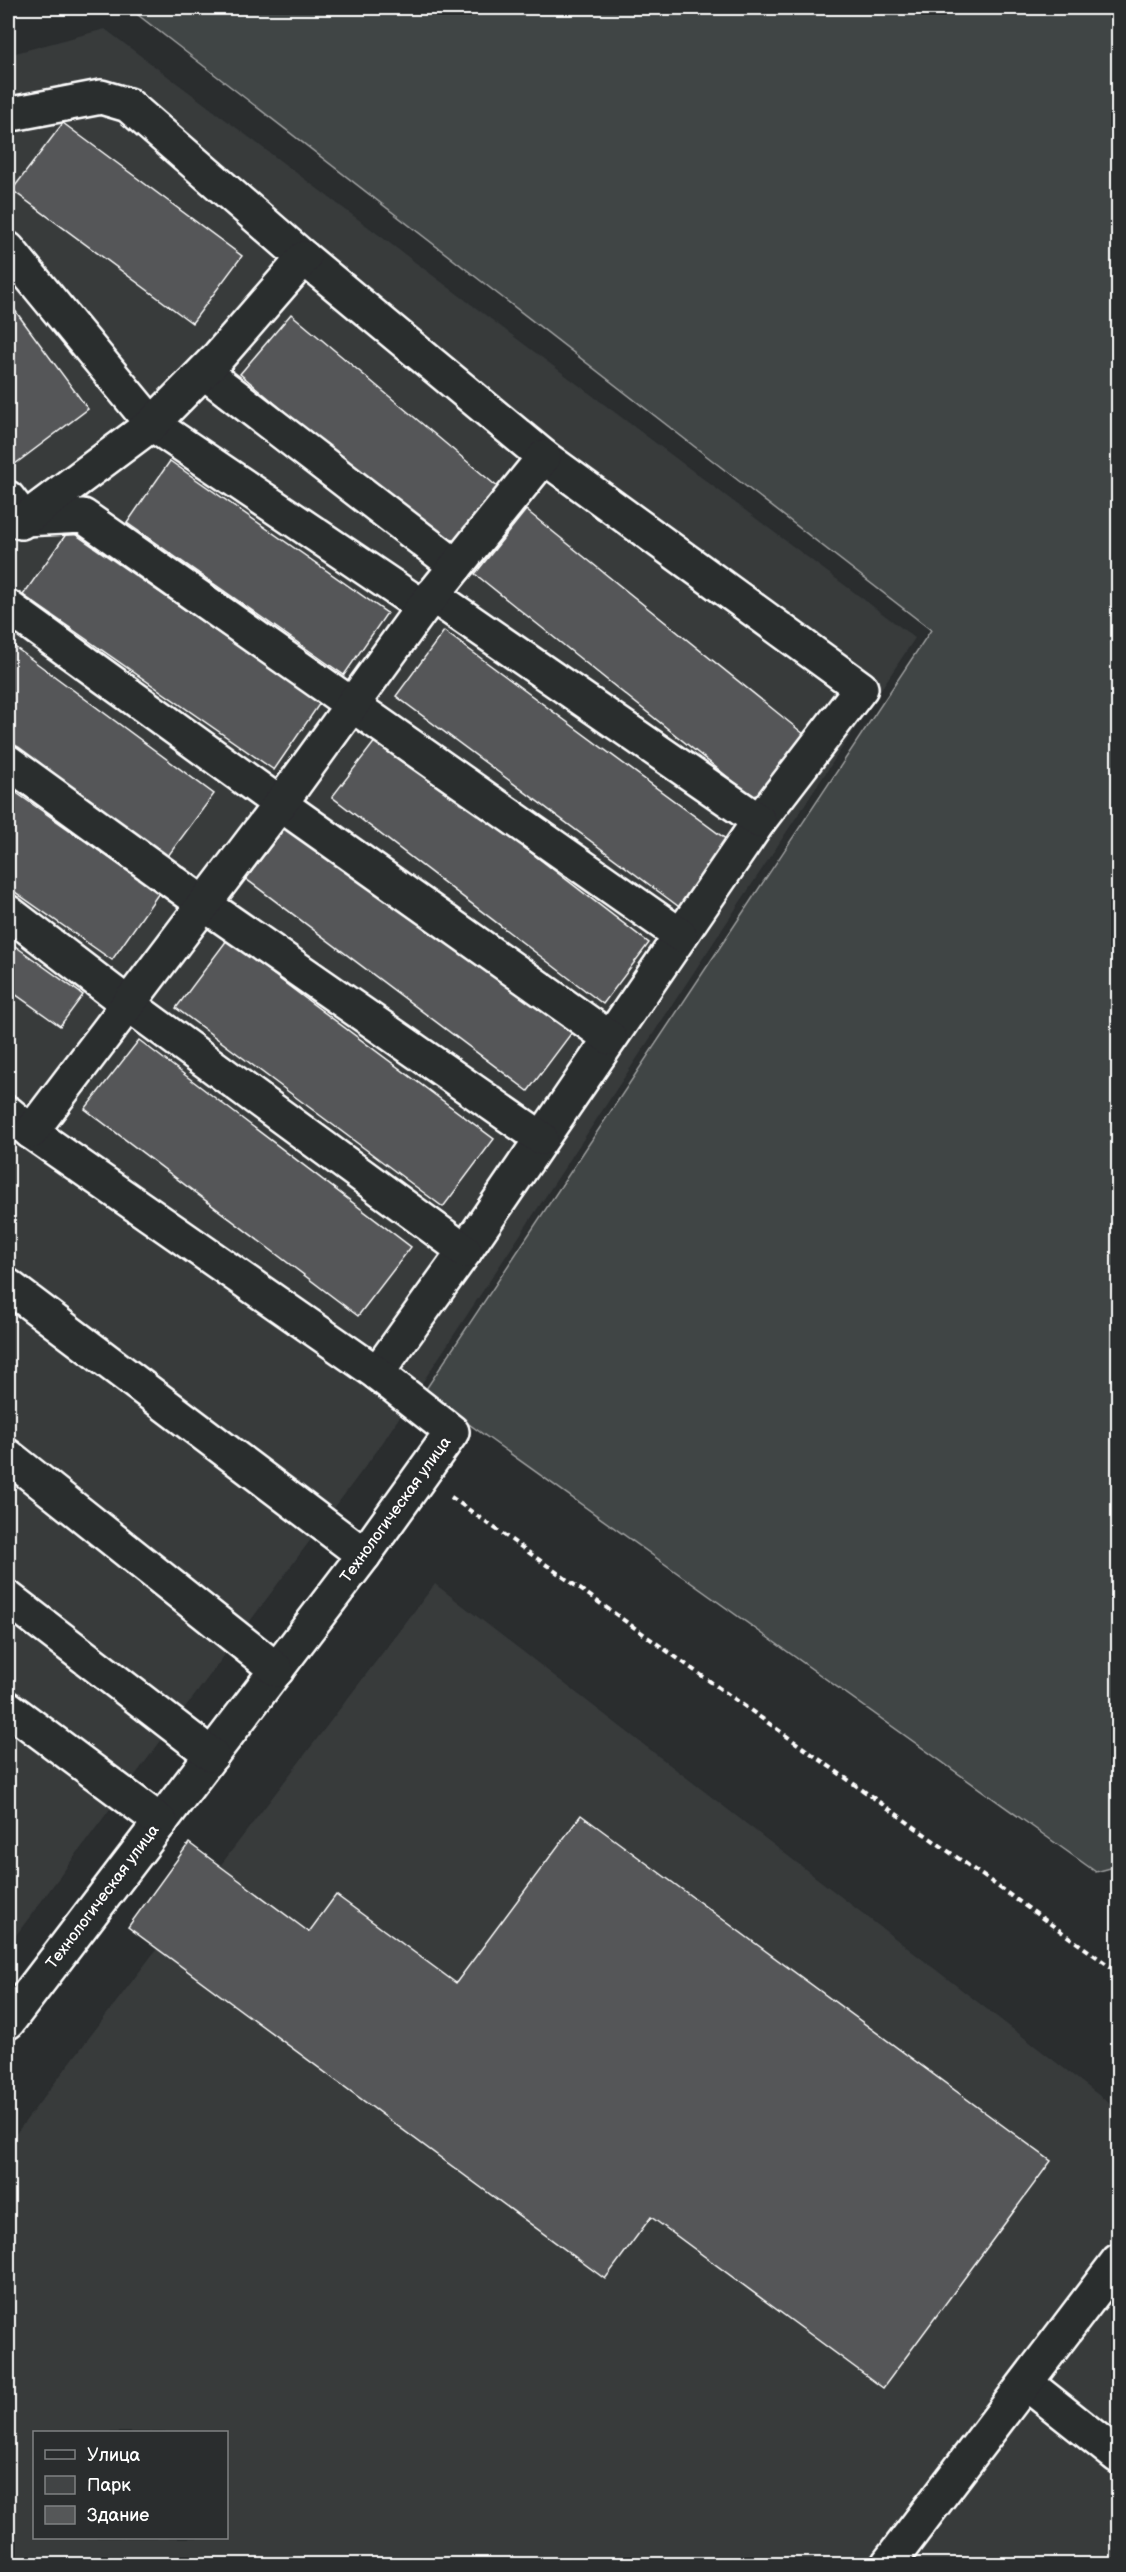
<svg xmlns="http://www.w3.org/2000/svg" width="1126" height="2572" font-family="'Balsamiq Sans',sans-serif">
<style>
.built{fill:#373a3b;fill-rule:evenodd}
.green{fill:#414445;stroke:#a0a2a2;stroke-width:1.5}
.building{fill:#555758;stroke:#fff;stroke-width:1.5}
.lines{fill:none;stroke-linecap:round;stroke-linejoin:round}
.minor-casing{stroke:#fff;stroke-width:38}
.path{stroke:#fff;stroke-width:4;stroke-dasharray:6 4.5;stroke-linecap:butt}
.minor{stroke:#2a2d2e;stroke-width:33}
.labels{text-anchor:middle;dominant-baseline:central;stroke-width:5;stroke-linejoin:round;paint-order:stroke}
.street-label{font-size:16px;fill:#fff;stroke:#2a2d2e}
</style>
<rect width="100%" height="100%" fill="#2a2d2e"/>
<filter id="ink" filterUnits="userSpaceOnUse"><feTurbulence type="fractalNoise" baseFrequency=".0167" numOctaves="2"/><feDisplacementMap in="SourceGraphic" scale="12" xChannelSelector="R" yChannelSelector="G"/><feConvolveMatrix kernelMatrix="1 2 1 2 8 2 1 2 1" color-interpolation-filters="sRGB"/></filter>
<g filter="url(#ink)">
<!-- built -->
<g class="built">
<path d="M105 29 915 638 379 1448 8 1946V55Z"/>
<path d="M435 1584 1118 2110V2564H8V2144ZM34 2432H226V2538H34Z"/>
</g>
<!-- green -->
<path class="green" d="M129 8H1118V1866L1096 1872 424 1392 931 630Z"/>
<!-- building -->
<g class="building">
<path d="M63 123 242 256 192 323 12 190Z"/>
<path d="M8 301 88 409 11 467 8 463Z"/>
<path d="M291 314 500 489 449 549 240 374Z"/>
<path d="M170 461 387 613 344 675 127 523Z"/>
<path d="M526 510 810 739 759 802 475 574Z"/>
<path d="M69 530 320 703 274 770 23 595Z"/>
<path d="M444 631 735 846 686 912 396 696Z"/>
<path d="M8 642 214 794 165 860 8 744Z"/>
<path d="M379 736 649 943 603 1004 332 797Z"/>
<path d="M8 787 159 893 112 960 8 887Z"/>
<path d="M291 819 573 1031 528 1091 246 879Z"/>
<path d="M227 940 494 1139 443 1207 176 1008Z"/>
<path d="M8 941 83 995 60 1026 8 989Z"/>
<path d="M139 1040 411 1247 358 1316 85 1109Z"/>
<path d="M581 1815 1051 2161 883 2388 651 2217 605 2279 128 1927 189 1843 309 1932 336 1895 456 1983Z"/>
</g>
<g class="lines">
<defs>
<g id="minor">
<path d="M17 113 101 97 128 105 304 258 544 457 861 688 759 821 465 1251 377 1373"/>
<path d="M8 249 152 424 423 607"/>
<path d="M204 372 456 566"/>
<path d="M8 498 24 519 83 516 680 935"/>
<path d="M21 522 152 424 219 356 304 258"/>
<path d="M432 595 759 821"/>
<path d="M8 607 280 804 610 1038"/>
<path d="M8 762 204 904 541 1138"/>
<path d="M8 912 128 1004 465 1251"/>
<path d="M8 1113 31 1132 377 1373 452 1432 364 1555 8 2022"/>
<path d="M31 1132 280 804 423 607 544 457"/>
<path d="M8 1286 364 1555"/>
<path d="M8 1456 277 1670"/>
<path d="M8 1598 212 1755"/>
<path d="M8 1708 161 1822"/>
<path d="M1026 2383 1118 2456"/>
<path d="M888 2564 1118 2261"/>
</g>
</defs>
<!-- minor casing -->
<use href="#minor" class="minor-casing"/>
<!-- path -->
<path class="path" d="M451 1497 1118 1972"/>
<!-- minor -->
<use href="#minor" class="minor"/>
</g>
</g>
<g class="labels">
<!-- street labels -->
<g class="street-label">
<text transform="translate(396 1510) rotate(-54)">Технологическая улица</text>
<text transform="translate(103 1897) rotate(-53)">Технологическая улица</text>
</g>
</g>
<!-- margin -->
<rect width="1126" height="2572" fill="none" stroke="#2a2d2e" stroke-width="30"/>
<rect x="15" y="15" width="1096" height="2542" fill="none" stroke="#fff" stroke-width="2" filter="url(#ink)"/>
<!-- legend -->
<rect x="33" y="2431" width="195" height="108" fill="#2a2d2e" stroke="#7f8182" stroke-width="1.5"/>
<rect x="45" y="2450" width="30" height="9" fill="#2a2d2e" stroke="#7f8182" stroke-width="1.5"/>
<text x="87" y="2461" font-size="18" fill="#ffffff">Улица</text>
<rect x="45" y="2476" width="30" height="18" fill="#414445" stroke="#7f8182" stroke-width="1.5"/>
<text x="87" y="2491" font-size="18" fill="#ffffff">Парк</text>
<rect x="45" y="2506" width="30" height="18" fill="#555758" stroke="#7f8182" stroke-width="1.5"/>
<text x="87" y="2521" font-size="18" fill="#ffffff">Здание</text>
</svg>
